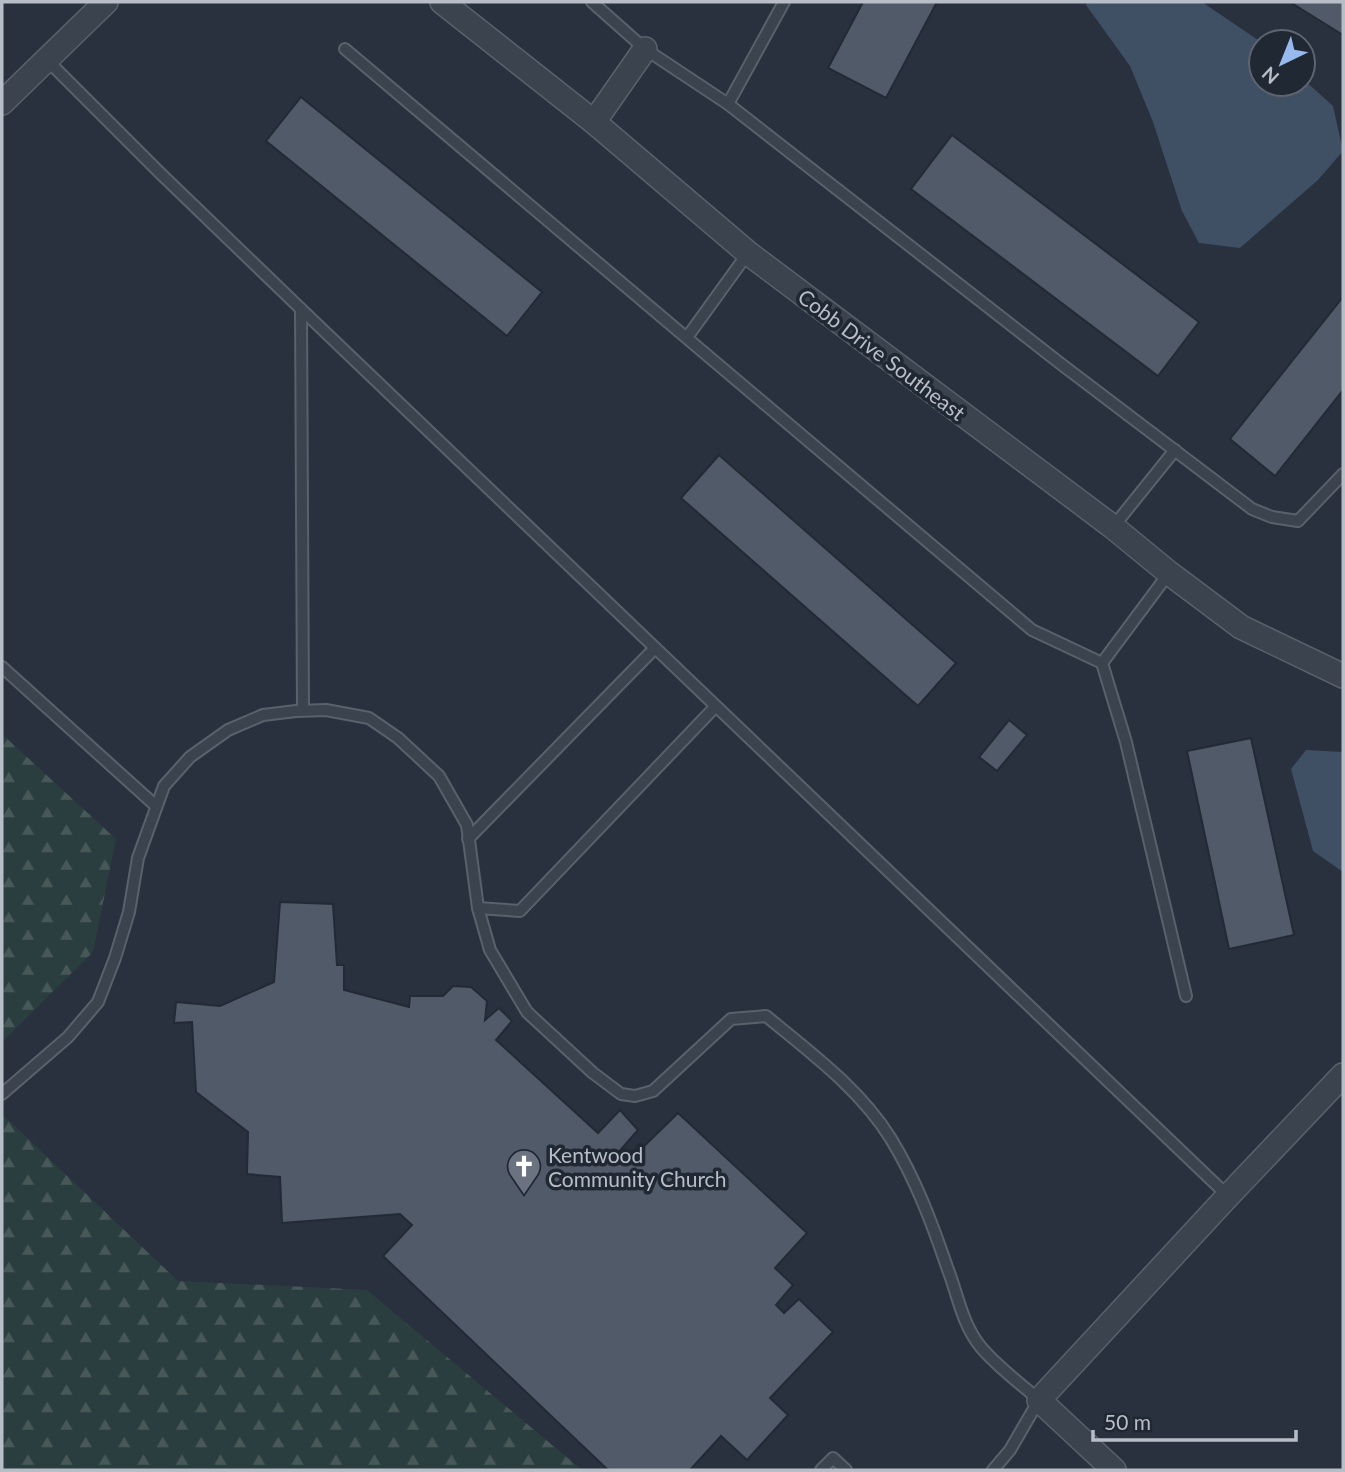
<svg xmlns="http://www.w3.org/2000/svg" width="1345" height="1472" font-family="Lato,sans-serif">
<style>
.forest{fill:url(#forest-firs)}
.water{fill:#3f4f64}
.building{fill:#515a68;stroke:#222a35;stroke-width:2}
.lines{fill:none;stroke-linecap:round;stroke-linejoin:round}
.service-casing{stroke:#59616b;stroke-width:14}
.minor-casing{stroke:#59616b;stroke-width:26}
.service{stroke:#3b434e;stroke-width:10}
.minor{stroke:#3b434e;stroke-width:23}
.labels{text-anchor:middle;dominant-baseline:central;stroke-width:7;stroke-linejoin:round;paint-order:stroke}
.street-label{font-size:21px;fill:#b8bec8;stroke:#202833}
.poi-label{font-size:21px;fill:#b8bec8;stroke:#202833;text-anchor:start}
</style>
<defs>
<pattern id="forest-firs" width="22" height="20" patternUnits="userSpaceOnUse" patternTransform="scale(1.75)"><rect width="22" height="20" fill="#2b3e3f"/><path d="M5 1l3.5 6h-7zM16 11l3.5 6h-7z" fill="#485859"/></pattern>
</defs>
<rect width="100%" height="100%" fill="#28313d"/>
<!-- forest -->
<g class="forest">
<path d="M2 734 116 839 93 952 2 1042Z"/>
<path d="M2 1114 178 1281 367 1290 582 1470H2Z"/>
</g>
<!-- water -->
<g class="water">
<path d="M1087 2H1202L1261 42V84H1303V79L1333 106 1343 151 1318 180 1240 248 1199 243 1182 211 1153 122 1130 66 1086 5Z"/>
<path d="M1306 750 1343 752V872L1313 851 1291 769Z"/>
</g>
<!-- building -->
<g class="building">
<path d="M863 2H937L886 98 828 68Z"/>
<path d="M1290 2H1343V35Z"/>
<path d="M301 97 542 292 507 336 266 141Z"/>
<path d="M952 135 1199 322 1158 376 911 189Z"/>
<path d="M1343 297V390L1275 476 1230 439Z"/>
<path d="M719 455 956 663 918 706 681 498Z"/>
<path d="M1009 720 1027 735 997 771 979 757Z"/>
<path d="M1251 738 1294 935 1229 949 1187 751Z"/>
<path d="M280 902 333 904 337 965H344V990L409 1007 410 996H443L453 986 471 987 487 1001 485 1020 499 1008 512 1021 496 1040 598 1133 620 1110 638 1130 616 1155 626 1164 678 1113 807 1233 775 1268 793 1285 776 1305 784 1313 799 1299 833 1332 770 1398 788 1415 747 1460 721 1436 690 1470H608L383 1256 412 1225 400 1214 282 1223 280 1177 247 1174 248 1132 196 1092 192 1022 174 1023 176 1002 220 1006 274 982Z"/>
</g>
<g class="lines">
<defs>
<g id="service">
<path d="M592 2 645 49 728 104 1061 364 1252 509 1272 517 1298 521 1343 474"/>
<path d="M345 49 1032 630 1102 663 1126 742 1186 996"/>
<path d="M46 59 161 174 301 309 303 710"/>
<path d="M728 104 784 2"/>
<path d="M301 309 1228 1196"/>
<path d="M688 336 748 253"/>
<path d="M1113 527 1175 450"/>
<path d="M1102 663 1169 573"/>
<path d="M2 667 156 806"/>
<path d="M468 839 655 648"/>
<path d="M478 908 520 911 715 707"/>
<path d="M2 1094 68 1037 98 1002 115 958 129 912 138 858 164 786 190 757 228 730 263 715 296 711 326 710 369 718 398 738 439 776 467 825 478 908 490 950 527 1012 593 1073 621 1094 635 1096 653 1091 731 1019 766 1016C810 1052 861 1090 891 1139 915 1178 932 1223 947 1267 957 1292 962 1324 980 1346 995 1365 1021 1384 1039 1400L1010 1450 993 1470"/>
<path d="M821 1470 833 1458 846 1470"/>
</g>
<g id="minor">
<path d="M442 2 594 122 748 253 1113 527 1169 573 1241 627 1343 676"/>
<path d="M2 103 106 2"/>
<path d="M594 122 645 49"/>
<path d="M1114 1470 1039 1400 1228 1196 1343 1075"/>
</g>
</defs>
<!-- service casing -->
<use href="#service" class="service-casing"/>
<!-- minor casing -->
<use href="#minor" class="minor-casing"/>
<!-- service -->
<use href="#service" class="service"/>
<!-- minor -->
<use href="#minor" class="minor"/>
</g>
<!-- icons -->
<defs>
<symbol id="church-pin" viewBox="-11 -11 22 30"><path d="M0 17L-7.5 6A9.5 9.5 0 1 1 7.5 6Z" fill="#6b7280" stroke="#202833"/><path d="M-1.2-6h2.4v3.5h3.3v2.4h-3.3V6h-2.4V-.1h-3.3v-2.4h3.3Z" fill="#fff"/></symbol>
</defs>
<g fill-rule="evenodd">
<use href="#church-pin" x="505" y="1147" width="38" height="52"/>
</g>
<g class="labels">
<!-- street labels -->
<g class="street-label">
<text transform="translate(882 354) rotate(37)">Cobb Drive Southeast</text>
</g>
<!-- poi labels -->
<g class="poi-label">
<text x="548" y="1154">Kentwood<tspan x="548" dy="24">Community Church</tspan></text>
</g>
</g>
<!-- border -->
<rect width="1345" height="1472" fill="none" stroke="#b8bec8" stroke-width="7"/>
<!-- north arrow -->
<g transform="translate(1282 63) rotate(223)"><circle r="33" fill="#202833" stroke="#5d646f" stroke-width="2"/>
<path d="M0-5L12 26L0 18L-12 26Z" fill="#97b9ee"/>
<text y="-10" font-size="19" font-weight="bold" text-anchor="middle" fill="#b8bec8">N</text>
</g>
<!-- scale -->
<path d="M1093 1430v10h203v-10" fill="none" stroke="#b8bec8" stroke-width="3.5"/>
<text x="1104" y="1430" font-size="21" fill="#b8bec8" stroke="#202833" stroke-width="5" paint-order="stroke">50 m</text>
</svg>
